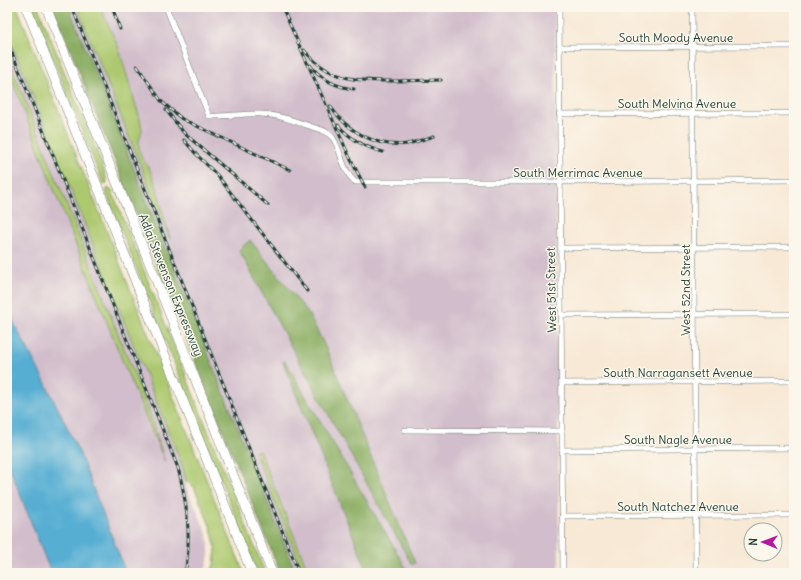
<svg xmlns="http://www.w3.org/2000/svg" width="801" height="580" font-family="Delius,sans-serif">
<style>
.industrial{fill:#d1bdcb}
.green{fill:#adc96f;stroke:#668352}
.forest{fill:#8aad62;stroke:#54754b}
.water{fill:#56aed3;stroke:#3a7684}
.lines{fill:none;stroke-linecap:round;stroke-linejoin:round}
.minor-casing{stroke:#6b796d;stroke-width:6}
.motorway-casing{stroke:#6b796d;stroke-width:10}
.minor{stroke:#fff;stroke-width:5}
.motorway{stroke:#fff;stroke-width:9}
.rail-casing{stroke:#1f3d34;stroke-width:3}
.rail{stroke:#fbf7ec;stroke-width:1.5;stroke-dasharray:4.5;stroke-linecap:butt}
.labels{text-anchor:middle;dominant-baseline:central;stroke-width:3;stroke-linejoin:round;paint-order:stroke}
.street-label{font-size:12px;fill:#1f3d34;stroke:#fbf7ec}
</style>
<rect width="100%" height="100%" fill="#fbf7ec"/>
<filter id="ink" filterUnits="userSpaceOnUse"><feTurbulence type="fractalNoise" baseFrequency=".025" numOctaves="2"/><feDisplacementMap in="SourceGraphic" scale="8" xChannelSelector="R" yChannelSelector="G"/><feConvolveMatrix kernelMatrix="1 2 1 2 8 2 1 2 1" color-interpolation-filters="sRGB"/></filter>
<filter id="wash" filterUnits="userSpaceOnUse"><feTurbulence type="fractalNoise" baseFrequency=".012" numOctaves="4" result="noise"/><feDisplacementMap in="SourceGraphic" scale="16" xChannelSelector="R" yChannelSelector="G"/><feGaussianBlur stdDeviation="0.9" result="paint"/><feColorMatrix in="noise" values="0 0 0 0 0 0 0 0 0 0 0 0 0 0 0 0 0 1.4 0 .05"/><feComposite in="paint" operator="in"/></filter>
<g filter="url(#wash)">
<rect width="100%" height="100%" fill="#f8e9d6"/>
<!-- industrial -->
<g class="industrial">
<path d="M69 7H77L169 236 165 219 156 185 149 168 142 159 139 150V140L142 129 126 70 118 46 100 7H555L559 573H309L259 450 255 452 304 573H296Z"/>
<path d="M7 32 182 465 187 489 206 531 209 543V554L207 565 204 573H126L79 452 44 380 7 310V66L51 182 149 425 163 457 150 414 7 55Z"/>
<path d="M7 462 48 565 51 573H7Z"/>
</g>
<!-- green -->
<g class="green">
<path d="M7 7H17L244 573H211L214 565 216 549 211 528 194 487 186 481 182 465 7 32Z"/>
<path d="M32 7H38L102 165 107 181 106 185 103 183Z"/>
<path d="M77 7H100L118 46 140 119 142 130 139 140V150L142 159 149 168 156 185 170 239Z"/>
<path d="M7 55 150 414 165 462 129 377 51 182 7 66Z"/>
<path d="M108 188 112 191 265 573H258L106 192Z"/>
<path d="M259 450 309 573H304L255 452Z"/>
</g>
<!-- forest -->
<g class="forest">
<path d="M53 7H69L296 573H280Z"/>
<path d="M250 240 308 313 326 348 415 563 412 565C354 460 295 356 239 250Z"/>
<path d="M285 361 409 573H368L283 362Z"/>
</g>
<!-- water -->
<path class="water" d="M7 310 44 380 79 452 126 573H51L7 461Z"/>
</g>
<g filter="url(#ink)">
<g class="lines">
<defs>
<g id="minor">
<path d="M166 7 209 116C226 117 244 113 261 114 279 115 295 121 312 127 319 129 329 131 333 138 342 152 342 170 355 182H555L794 180"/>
<path d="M559 7 563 573"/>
<path d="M692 7 696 573"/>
<path d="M559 47 794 46"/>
<path d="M559 114 794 113"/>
<path d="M561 248 794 247"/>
<path d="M561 315 794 314"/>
<path d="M562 383 794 381"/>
<path d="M405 430 562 431"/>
<path d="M562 450 794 448"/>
<path d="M562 516 794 515"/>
</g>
<g id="motorway">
<path d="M26 7 252 573"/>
<path d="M46 7 149 262 272 573"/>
</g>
</defs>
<!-- minor casing -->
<use href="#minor" class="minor-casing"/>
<!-- motorway casing -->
<use href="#motorway" class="motorway-casing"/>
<!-- minor -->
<use href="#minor" class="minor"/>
<!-- motorway -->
<use href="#motorway" class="motorway"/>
<defs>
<g id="rail">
<path d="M72 7 299 573"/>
<path d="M112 7 120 29"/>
<path d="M282 7 350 158 365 187"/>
<path d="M7 40 178 468C187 502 192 538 185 573"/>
<path d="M304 50C329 80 355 81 391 81 407 81 424 80 441 80"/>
<path d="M310 65C321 79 336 87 354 89"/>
<path d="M137 66 162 102 182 119 290 170"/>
<path d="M330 106C347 131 376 148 407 144 416 142 425 139 434 136"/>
<path d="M166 110 184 133 268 205"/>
<path d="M338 125C350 139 364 147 383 152"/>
<path d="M184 140 196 154 217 175 307 291"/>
</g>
</defs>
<!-- rail casing -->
<use href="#rail" class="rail-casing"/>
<!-- rail -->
<use href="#rail" class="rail"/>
</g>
</g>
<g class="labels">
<!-- street labels -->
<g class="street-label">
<text x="676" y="37">South Moody Avenue</text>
<text x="677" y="103">South Melvina Avenue</text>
<text x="578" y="172">South Merrimac Avenue</text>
<text transform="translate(171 285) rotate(68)">Adlai Stevenson Expressway</text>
<text transform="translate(551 290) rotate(-91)">West 51st Street</text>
<text transform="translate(685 290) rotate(-90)">West 52nd Street</text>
<text x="678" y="372">South Narragansett Avenue</text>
<text x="678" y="439">South Nagle Avenue</text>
<text x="678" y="506">South Natchez Avenue</text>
</g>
</g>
<!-- margin -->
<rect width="801" height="580" fill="none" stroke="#fbf7ec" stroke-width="24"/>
<!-- north arrow -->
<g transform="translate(763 542) rotate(271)"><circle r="19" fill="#fbf7ec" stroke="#a3ada2"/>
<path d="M0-3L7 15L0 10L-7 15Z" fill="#b5179e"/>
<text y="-6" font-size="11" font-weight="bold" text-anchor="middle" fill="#1f3d34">N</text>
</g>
</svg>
